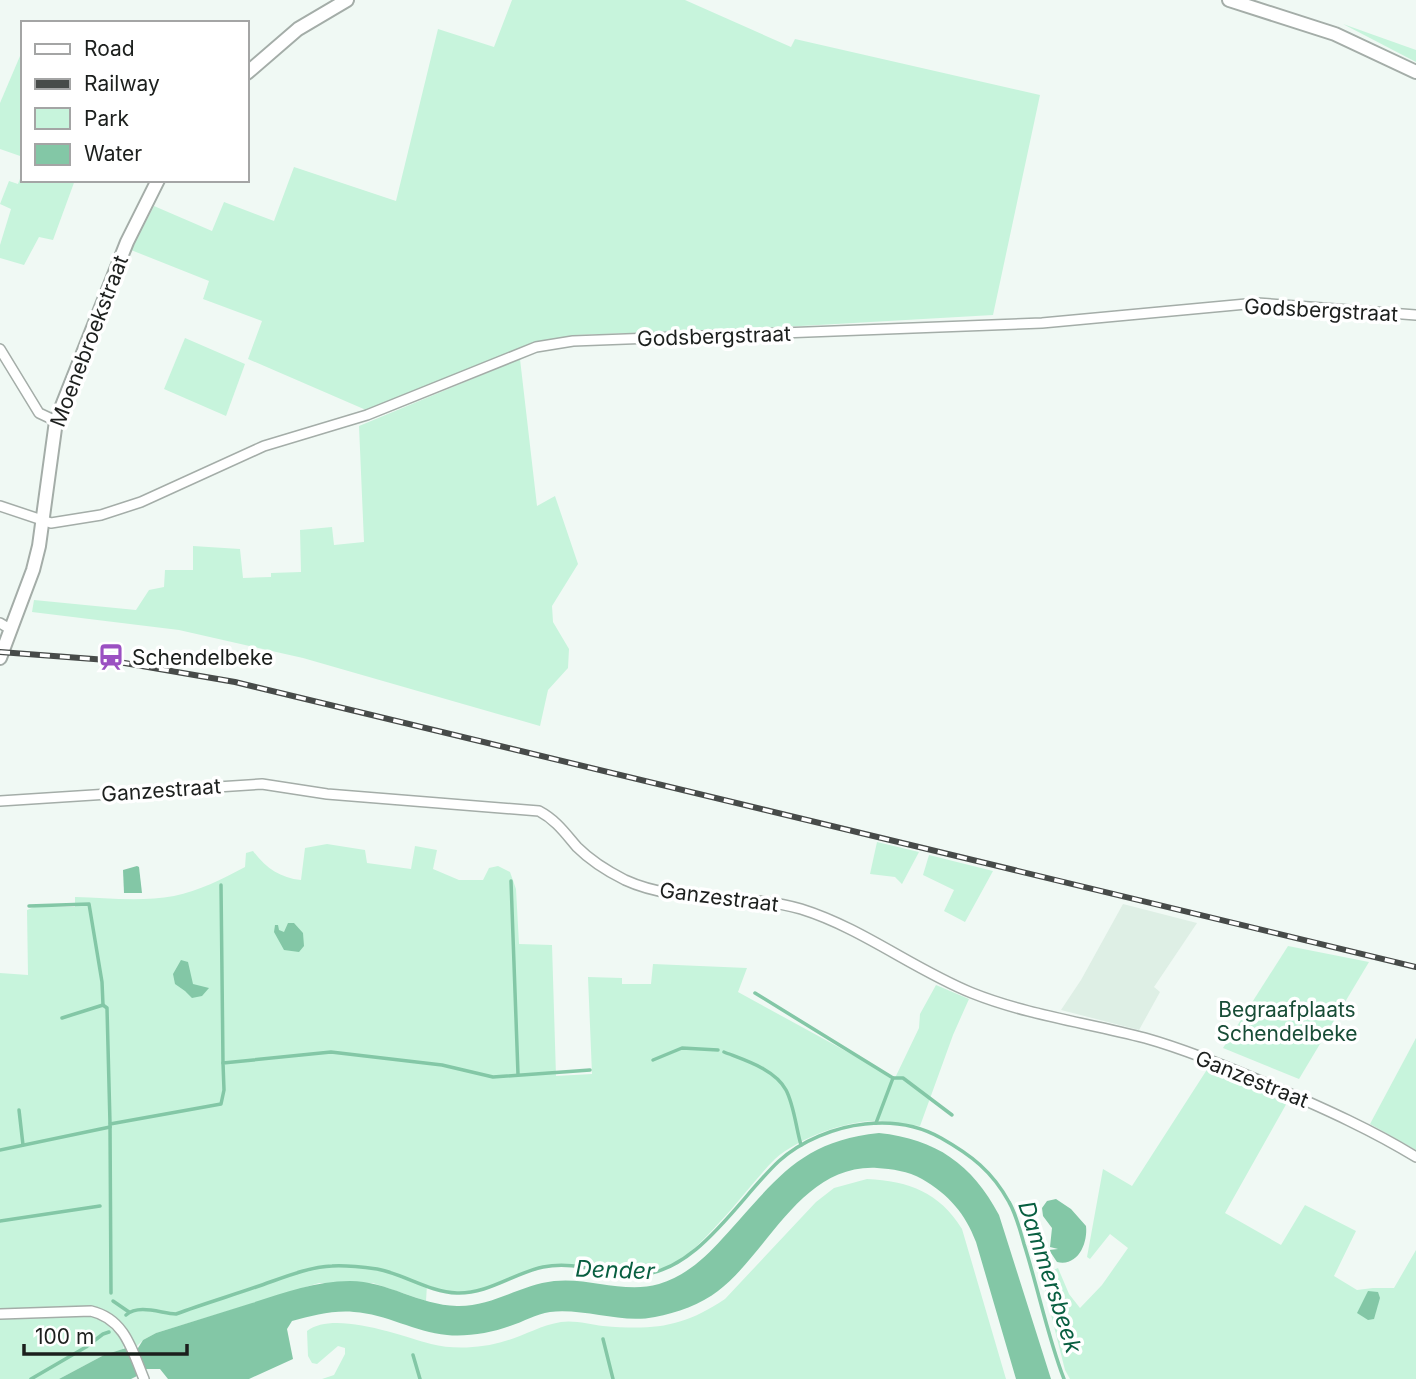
<svg xmlns="http://www.w3.org/2000/svg" width="1416" height="1379" font-family="Inter,sans-serif">
<style>
.built{fill:#deefe5}
.green{fill:#c7f4dc}
.water{fill:#83c7a6}
.lines{fill:none;stroke-linecap:round;stroke-linejoin:round}
.stream{stroke:#83c7a6;stroke-width:3.5}
.street-casing{stroke:#a4ada8;stroke-width:12}
.secondary-casing{stroke:#a4ada8;stroke-width:16}
.street{stroke:#fff;stroke-width:9}
.secondary{stroke:#fff;stroke-width:12}
.rail-casing{stroke:#474b49;stroke-width:6}
.rail{stroke:#fff;stroke-width:3.5;stroke-dasharray:10;stroke-linecap:butt}
.labels{text-anchor:middle;dominant-baseline:central;stroke-width:7;stroke-linejoin:round;paint-order:stroke}
.street-label{font-size:21px;fill:#1c1f1d;stroke:#fff}
.poi-label{font-size:21px;fill:#1c1f1d;stroke:#fff;text-anchor:start}
.park-label{font-size:21px;fill:#184d37;stroke:#fff}
.water-label{font-size:23px;font-style:italic;fill:#095f41;stroke:#fff}
</style>
<rect width="100%" height="100%" fill="#f0f9f4"/>
<!-- built -->
<path class="built" d="M1123 904 1197 923 1154 987 1160 992 1139 1030 1061 1010 1081 980Z"/>
<!-- green -->
<g class="green">
<path d="M512 0H685L791 47 795 39 1040 95 993 315 766 328 575 335 528 345 366 410 248 359 262 321 203 299 209 281 131 250 154 206 212 231 224 202 274 221 294 167 396 201 438 29 494 47Z"/>
<path d="M1343 24 1416 50V62Z"/>
<path d="M23 49V157L0 149V103Z"/>
<path d="M23 171V180H75L53 240 39 237 24 265 0 258V245L11 209 0 204 9 181 18 184Z"/>
<path d="M185 338 245 364 226 416 164 389Z"/>
<path d="M520 359 537 506 555 496 578 564 552 606 553 622 569 649 568 668 548 690 540 726 303 658 179 630 32 612 34 600 136 610 149 590 164 587 165 570H193V546L240 549 243 578 271 577V573L301 572 300 530 332 527 334 545 364 542 359 426Z"/>
<path d="M877 842 919 852 902 884 895 877 870 874Z"/>
<path d="M327 844 365 850 367 863 411 869 415 846 437 850 433 869 459 880H483L489 868 498 866 510 872 516 889 519 944 552 945 556 1076 592 1074 588 977 622 978V984H651L653 964 747 968 738 992 895 1078 919 1028 920 1014 936 985 969 999 953 1035 920 1126C908 1125 896 1122 883 1121 850 1119 800 1137 775 1159 755 1179 738 1203 719 1223 704 1239 687 1259 666 1267 631 1280 591 1261 555 1265 520 1269 482 1297 448 1291 441 1290 434 1287 427 1285L426 1301 373 1283H319L156 1333 143 1340 135 1348 121 1322 104 1311H0V973L28 975 27 910 34 907H75V897C107 898 142 902 174 896 199 891 222 879 245 867L246 853 253 851C266 868 280 878 301 880L305 848Z"/>
<path d="M929 855 993 871 965 922 944 911 954 890 923 875Z"/>
<path d="M1288 946 1369 962 1299 1079 1223 1048Z"/>
<path d="M1416 1038V1150L1370 1124Z"/>
<path d="M1208 1068 1247 1082 1288 1101 1225 1213 1281 1245 1305 1205 1356 1231 1334 1276 1357 1290 1373 1288H1394L1416 1250V1379H1070L1065 1370 1041 1275 1058 1268 1069 1294 1080 1308 1102 1285 1128 1248 1110 1234 1090 1259 1087 1257 1103 1169 1132 1186Z"/>
<path d="M867 1179C909 1181 939 1192 962 1229L1006 1379H322L334 1375 345 1354V1348L338 1346 317 1364 312 1363 308 1356 307 1331C334 1310 401 1336 431 1344 454 1350 483 1348 505 1341 524 1336 541 1325 561 1322 574 1320 590 1324 603 1326 653 1330 682 1328 725 1299L816 1202 834 1188Z"/>
<path d="M88 1314 110 1321 125 1340 123 1349 104 1355 59 1379H0V1319L47 1318Z"/>
</g>
<!-- water -->
<g class="water">
<path d="M137 866 139 867 142 893H124L123 870Z"/>
<path d="M288 923H294L303 933 304 946 299 952 284 950 274 932 275 925H278L279 930 284 932Z"/>
<path d="M181 960 188 962 193 984 209 988 202 996 192 998 185 991 175 984 173 974Z"/>
<path d="M879 1133C936 1139 972 1164 999 1215L1051 1379H1016L976 1242C965 1213 949 1195 922 1179 908 1171 892 1169 877 1168 801 1164 769 1252 718 1291 701 1304 677 1313 655 1317 621 1324 585 1308 550 1312 536 1314 523 1322 510 1326 491 1333 466 1337 447 1335 415 1332 386 1314 354 1312 333 1310 312 1316 292 1321L287 1329 293 1359 249 1379H168L160 1369H144L137 1372V1376L131 1379H59L104 1355 126 1348 128 1351 138 1348 143 1340 156 1333C188 1323 220 1313 252 1303 284 1293 315 1281 350 1281 387 1281 419 1305 457 1306 491 1307 520 1285 554 1281 589 1277 624 1294 659 1284 685 1276 704 1259 722 1239 774 1183 798 1141 879 1133Z"/>
<path d="M1056 1199 1071 1209 1086 1226C1088 1243 1078 1267 1057 1262L1049 1250 1058 1249 1050 1247 1052 1228 1043 1216 1042 1208 1047 1201Z"/>
<path d="M1368 1291 1378 1292 1380 1298 1374 1319 1368 1320 1357 1313Z"/>
</g>
<g class="lines">
<!-- stream -->
<g class="stream">
<path d="M511 881 518 1074"/>
<path d="M221 885 223 1063"/>
<path d="M29 906 89 904 102 982 103 1005"/>
<path d="M755 993 893 1078 876 1123"/>
<path d="M62 1018 103 1005 107 1008 110 1123"/>
<path d="M724 1052C744 1060 775 1069 786 1090 794 1105 796 1128 801 1145"/>
<path d="M653 1060 682 1048 718 1050"/>
<path d="M893 1078H903L952 1115"/>
<path d="M19 1110 23 1145"/>
<path d="M0 1150 110 1127"/>
<path d="M0 1221 100 1206"/>
<path d="M111 1293 110 1124 221 1104 224 1090 223 1063 331 1052 442 1065 493 1077 590 1070"/>
<path d="M113 1301 129 1312"/>
<path d="M126 1315C139 1304 160 1313 176 1314 203 1304 230 1296 256 1287 280 1279 307 1267 332 1266 346 1265 362 1267 377 1269 404 1274 429 1292 457 1293 488 1294 514 1273 543 1267 578 1260 605 1276 637 1275 697 1273 739 1198 779 1161 801 1141 835 1127 865 1124 891 1121 918 1125 941 1138 971 1155 992 1171 1009 1202 1016 1214 1020 1230 1024 1244 1038 1288 1048 1338 1064 1379"/>
<path d="M603 1339 613 1379"/>
<path d="M413 1355 420 1379"/>
<path d="M31 1379 86 1347 103 1334 109 1332"/>
</g>
<defs>
<g id="street">
<path d="M0 349 39 413 56 421"/>
<path d="M0 506 51 523 101 515 141 502 264 446 367 415 536 347 573 341 1042 323 1257 303 1416 315"/>
<path d="M0 623 10 629"/>
<path d="M0 801 262 784 327 794 539 811C556 820 565 833 577 847 591 861 607 871 625 880 679 905 744 892 801 909 862 928 913 969 972 993 1027 1015 1088 1023 1145 1038 1191 1051 1236 1070 1279 1089 1325 1109 1372 1130 1416 1157"/>
<path d="M0 1314 91 1311C125 1319 132 1350 144 1379"/>
</g>
<g id="secondary">
<path d="M1229 0 1335 34 1416 72"/>
<path d="M247 73 298 29 347 0"/>
<path d="M0 658 33 570 39 546 56 421 127 242 158 180"/>
</g>
</defs>
<!-- street casing -->
<use href="#street" class="street-casing"/>
<!-- secondary casing -->
<use href="#secondary" class="secondary-casing"/>
<!-- street -->
<use href="#street" class="street"/>
<!-- secondary -->
<use href="#secondary" class="secondary"/>
<defs>
<path id="rail" d="M0 652 107 660 235 682 1416 967"/>
</defs>
<!-- rail casing -->
<use href="#rail" class="rail-casing"/>
<!-- rail -->
<use href="#rail" class="rail"/>
</g>
<!-- icons -->
<defs>
<symbol id="station-bare" viewBox="-9 -9 18 18"><path d="M-3-6H3Q5-6 5-4V2Q5 4 3 4L4.5 6H3L1.5 4h-3L-3 6H-4.5L-3 4Q-5 4-5 2V-4Q-5-6-3-6ZM-3.5-4v3h7v-3ZM-3.5 1v1.5H-2V1ZM2 1v1.5H3.5V1Z" fill="#9b50c2" stroke="#fff" stroke-width="2.5" paint-order="stroke"/></symbol>
</defs>
<g fill-rule="evenodd">
<use href="#station-bare" x="92" y="638" width="38" height="38"/>
</g>
<g class="labels">
<!-- street labels -->
<g class="street-label">
<text transform="translate(1321 310) rotate(3)">Godsbergstraat</text>
<text transform="translate(714 336) rotate(-2)">Godsbergstraat</text>
<text transform="translate(89 341) rotate(-69)">Moenebroekstraat</text>
<text transform="translate(161 790) rotate(-4)">Ganzestraat</text>
<text transform="translate(719 897) rotate(7)">Ganzestraat</text>
<text transform="translate(1252 1079) rotate(22)">Ganzestraat</text>
</g>
<!-- poi labels -->
<g class="poi-label">
<text x="132" y="657">Schendelbeke</text>
</g>
<!-- park labels -->
<g class="park-label">
<text x="1287" y="1009">Begraafplaats<tspan x="1287" dy="24">Schendelbeke</tspan></text>
</g>
<!-- water labels -->
<g class="water-label">
<text transform="translate(615 1270) rotate(2)">Dender</text>
<text transform="translate(1050 1277) rotate(72)">Dammersbeek</text>
</g>
</g>
<!-- legend -->
<rect x="21" y="21" width="228" height="161" fill="#ffffff" stroke="#a4a5a5" stroke-width="2"/>
<rect x="35" y="44" width="35" height="10" fill="#ffffff" stroke="#a4a5a5" stroke-width="2"/>
<text x="84" y="56" font-size="21" fill="#1c1f1d">Road</text>
<rect x="35" y="79" width="35" height="10" fill="#474b49" stroke="#a4a5a5" stroke-width="2"/>
<text x="84" y="91" font-size="21" fill="#1c1f1d">Railway</text>
<rect x="35" y="108" width="35" height="21" fill="#c7f4dc" stroke="#a4a5a5" stroke-width="2"/>
<text x="84" y="126" font-size="21" fill="#1c1f1d">Park</text>
<rect x="35" y="144" width="35" height="21" fill="#83c7a6" stroke="#a4a5a5" stroke-width="2"/>
<text x="84" y="161" font-size="21" fill="#1c1f1d">Water</text>
<!-- scale -->
<path d="M24 1344v10h163v-10" fill="none" stroke="#1c1f1d" stroke-width="3.5"/>
<text x="35" y="1344" font-size="21" fill="#1c1f1d" stroke="#ffffff" stroke-width="5" paint-order="stroke">100 m</text>
</svg>
